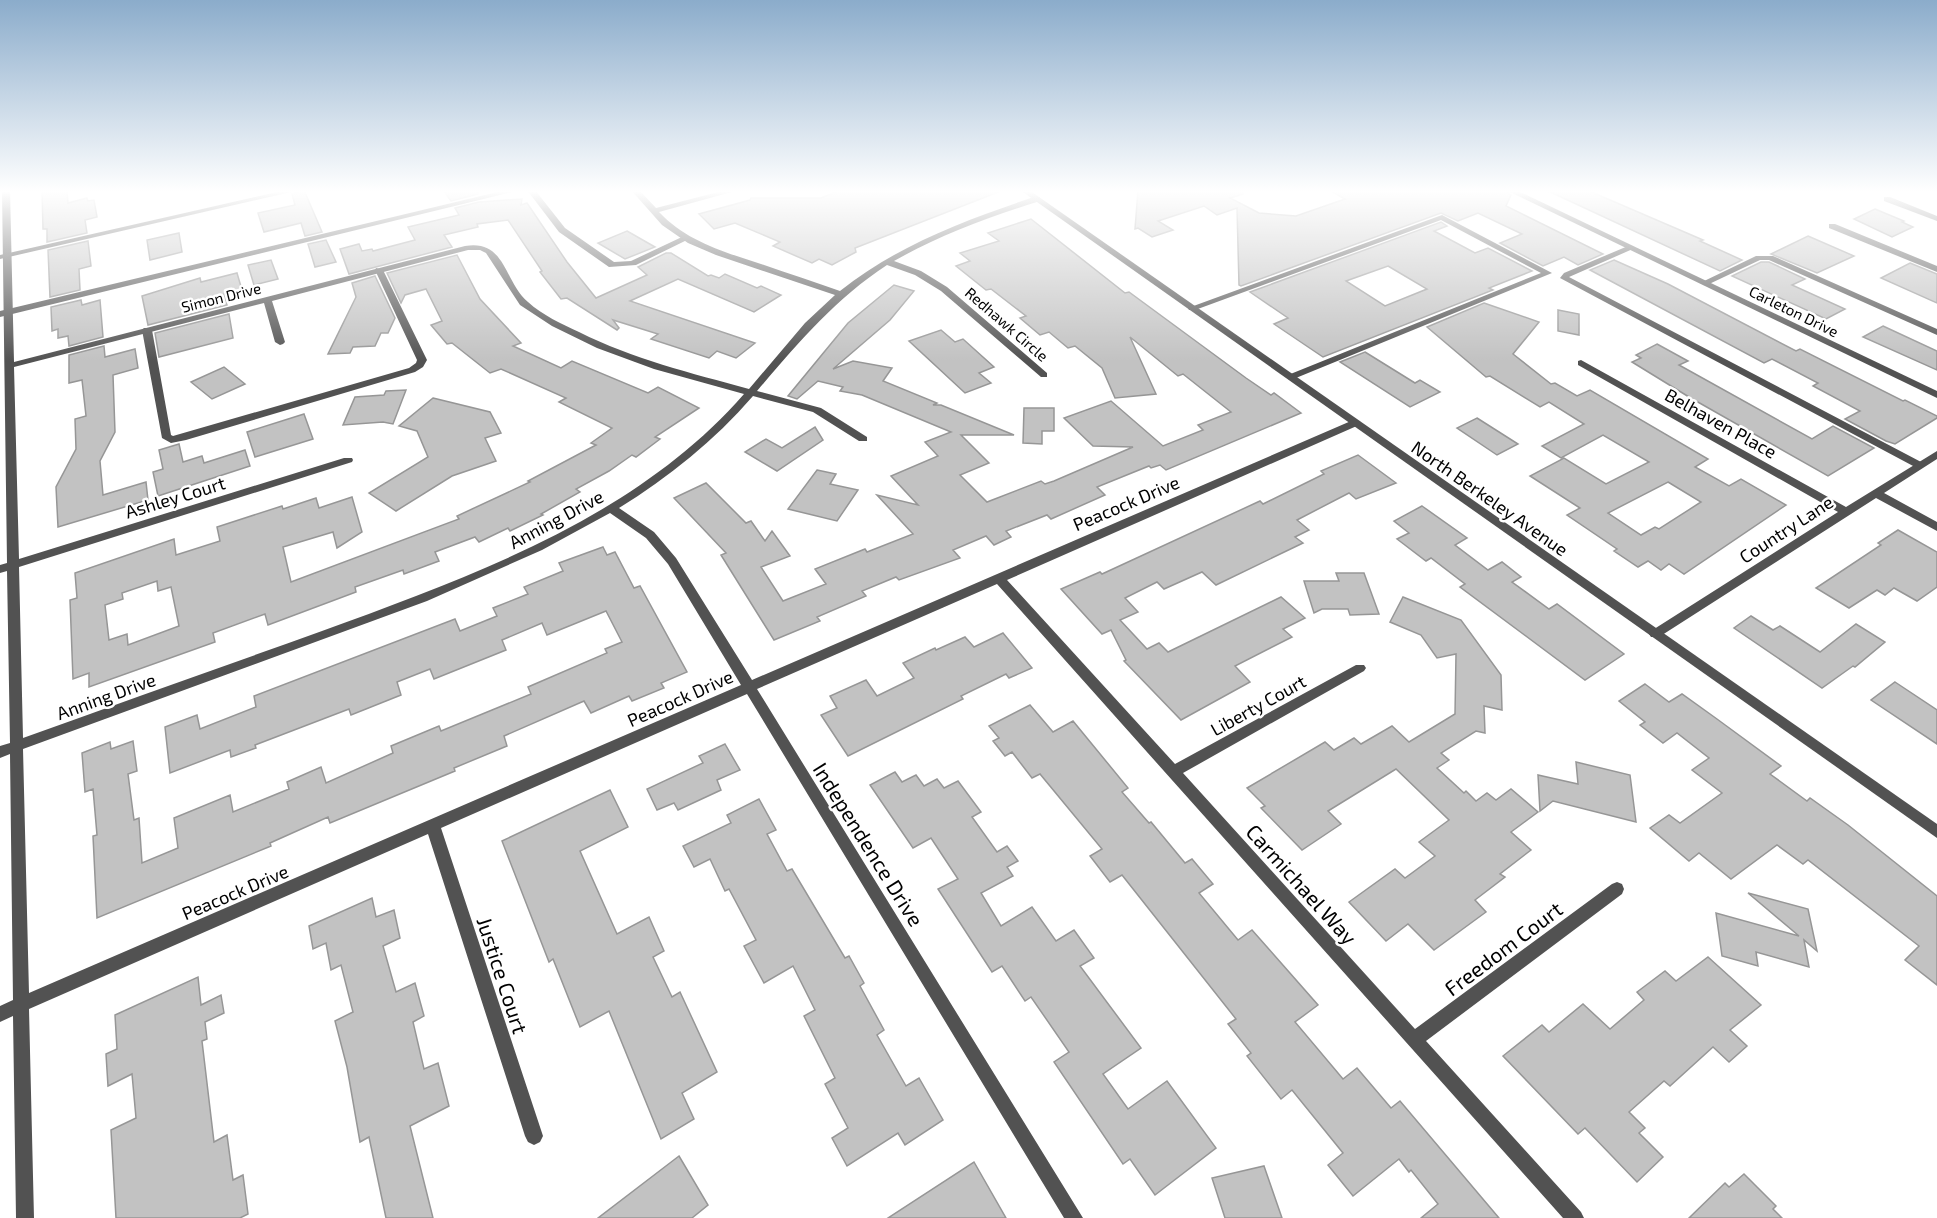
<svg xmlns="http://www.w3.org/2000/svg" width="1937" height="1218" font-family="'Exo 2',sans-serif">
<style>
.building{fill:#c2c2c2;stroke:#969696;stroke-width:1.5;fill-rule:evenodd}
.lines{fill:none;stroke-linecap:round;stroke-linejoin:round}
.service{fill:#525252;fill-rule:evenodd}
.minor{fill:#525252;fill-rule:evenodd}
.tertiary{fill:#525252;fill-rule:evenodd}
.labels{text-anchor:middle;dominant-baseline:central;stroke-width:5;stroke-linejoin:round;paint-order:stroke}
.far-street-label{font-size:15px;fill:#000;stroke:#fff}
.street-label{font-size:18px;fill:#000;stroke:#fff}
.near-street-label{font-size:21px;fill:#000;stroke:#fff}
</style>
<rect width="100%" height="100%" fill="#fff"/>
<!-- building -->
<g class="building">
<path d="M42 190H67L68 203 87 198 88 201 94 200 97 217 85 220 87 233 47 242V229H43Z"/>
<path d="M302 190H304L322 232 305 236 301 223 264 232 258 213 295 205 292 194Z"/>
<path d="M443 190H477L478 194 451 201Z"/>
<path d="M841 190H1000L1001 191 855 248 856 252 832 265 819 259 812 263 773 246 780 242 735 223 714 229 699 214 750 200 751 198H821Z"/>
<path d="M1138 190H1242L1243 194 1230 198 1259 213 1296 216 1345 199 1329 190H1504L1511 195 1506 206 1603 254 1578 265 1564 257 1543 266 1500 243 1522 234 1478 213 1458 221 1441 213 1241 286 1239 285 1237 208 1217 215 1204 206 1158 221 1173 230 1152 237 1138 228 1135 229Z"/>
<path d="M1546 190H1587L1703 240 1700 241 1742 260 1720 271Z"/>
<path d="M522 199 521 205 527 203 567 262 596 298 647 275 638 267 666 253H671L708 276 711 275 719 278 725 274 757 288 761 286 781 295 754 312 678 279 630 301 755 343 736 358 717 351 709 358 651 339 658 334 613 320 619 328 617 330 567 298 561 299 540 272 542 271 508 220 477 224 478 227 444 235 452 247 349 274 340 249 359 244 362 251 372 249 373 251 415 240 408 227 459 215 455 208 479 202Z"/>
<path d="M1875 209 1904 221 1902 222 1913 227 1892 237 1854 219Z"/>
<path d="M1031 219 1125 293 1129 292 1246 378 1271 395 1274 393 1301 413 1166 470 1160 465 1151 468 1149 466 1097 487 1105 495 1051 519 1047 515 1006 531 1011 537 994 545 986 536 953 550 960 558 899 580 896 577 862 591 866 596 817 617 820 621 774 640 721 555 726 553 674 498 706 483 746 523 751 521 765 541 772 531 790 556 761 567 783 601 826 584 815 569 865 549 867 552 913 534 877 495 918 505 891 476 938 456 925 442 951 432 862 395 840 391 843 387 818 381 797 399 788 396 848 323 894 285 914 291 890 320 833 369 853 361 892 368 883 381 937 403 933 405H941L1014 435H961L989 463 960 475 987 502 1041 481 1045 484 1054 481 1133 447 1093 446 1064 418 1111 401 1163 446 1203 430 1198 425 1231 412 1183 374 1178 376 1130 337 1156 394 1115 398 1102 368 1075 346 1068 348 1049 332 1040 335 1020 318 1026 316 991 289 986 290 956 266 970 261 960 253 999 241 988 233Z"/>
<path d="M1441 222 1447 226 1434 231 1475 253 1488 248 1532 271 1489 288 1493 290 1323 357 1274 324 1288 318 1250 292ZM1388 266 1427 289 1385 306 1346 281Z"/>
<path d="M627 231 655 247 625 259 598 243Z"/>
<path d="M179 233 182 252 150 260 147 240Z"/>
<path d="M1808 236 1854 256 1817 273 1771 254Z"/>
<path d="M326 240 336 262 315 267 308 244Z"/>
<path d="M88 241 91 266 79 269 80 290 50 297 48 250Z"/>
<path d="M457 255 480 299 521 343 513 346 561 368 572 361 648 393 658 387 699 408 655 437 660 439 636 457 632 455 609 471 576 489 580 492 541 514 543 515 510 531 508 528 479 542 475 537 435 552 439 561 404 574 403 570 355 587 356 592 268 625 265 614 213 633 215 642 89 687V673L73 679 70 600 77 598 75 573 174 539 176 555 220 541 217 527 282 506 283 509 316 498 319 508 352 497 362 532 337 548 333 532 283 547 291 582 459 519 457 516 530 482 528 481 596 445 591 443 612 428 559 402 566 398 501 369 490 373 452 343 447 344 431 325 442 321 426 289 405 295 401 303 387 273ZM157 581 158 591 171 587 179 626 128 645 127 634 109 640 105 605 123 599 122 593Z"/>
<path d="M271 260 278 279 254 285 248 265Z"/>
<path d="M1614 260 1668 284 1796 351 1800 349 1903 401 1905 400 1937 416V418L1895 444 1886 441 1845 419 1860 411 1813 386 1818 383 1772 359 1764 363 1590 270Z"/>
<path d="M1761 262H1769L1805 279 1792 285 1845 309 1826 319 1732 276Z"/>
<path d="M1910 263 1937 274V303L1881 278Z"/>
<path d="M237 273 242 290 224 294 227 305 148 325 142 296 200 278 201 282Z"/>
<path d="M375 276 395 318 388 333H381L375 346 353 347 350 353 328 354 356 297 352 283Z"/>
<path d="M81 300 82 305 100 300 103 337 69 346 68 336 58 338V329L52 331 51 307Z"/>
<path d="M1484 303 1539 322 1513 354 1551 384 1555 383 1577 396 1590 390 1708 459 1695 467 1729 486 1741 479 1786 505 1684 574 1669 564 1661 570 1648 561 1638 567 1614 551 1617 549 1567 515 1580 508 1530 476 1564 458 1606 484 1649 462 1603 435 1561 458 1542 446 1584 424 1549 402 1540 407 1490 376 1486 377 1427 327ZM1668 482 1701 502 1659 529 1655 527 1641 535 1608 513Z"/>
<path d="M1558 310 1579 314V335L1558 331Z"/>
<path d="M229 314 233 338 159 357 155 333Z"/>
<path d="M1883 326 1937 351V370L1863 337Z"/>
<path d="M941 330 955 342 963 339 994 367 979 373 991 383 965 393 909 341Z"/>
<path d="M1657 344 1688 361 1679 365 1812 439 1833 426 1874 448 1828 476 1689 397 1632 362 1641 358 1636 355Z"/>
<path d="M104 346 105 357 135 349 138 368 113 375 115 432 100 461 103 495 146 482 148 500 58 527 56 487 76 449 75 419 86 416 82 380 69 383V355Z"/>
<path d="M1365 352 1415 383 1420 380 1440 392 1410 407 1340 362Z"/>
<path d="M224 367 245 384 212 399 191 382Z"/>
<path d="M406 390 393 424 383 422 343 425 355 397 384 395 386 391Z"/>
<path d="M433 398 490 412 501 433 485 438 496 461 452 476 396 511 369 493 428 457 417 431 399 426Z"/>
<path d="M1024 408H1054V431H1042V444L1023 443Z"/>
<path d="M304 414 313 439 255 457 247 432Z"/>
<path d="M1477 418 1518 444 1497 455 1457 428Z"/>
<path d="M815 427 823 440 777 471 745 452 766 439 782 448Z"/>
<path d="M179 444 183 462 202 456 204 463 245 450 250 466 158 496 153 472 163 469 159 450Z"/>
<path d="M1358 455 1396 483 1356 499 1349 493 1297 520 1309 530 1295 537 1303 543 1216 585 1202 572 1164 589 1157 582 1125 598 1138 612 1120 620 1147 649 1159 643 1168 652 1281 597 1305 618 1283 629 1292 637 1235 666 1250 682 1181 720 1124 661 1126 660 1111 630 1102 634 1061 589 1100 572 1102 574 1260 501 1263 504 1324 474 1321 471Z"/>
<path d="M817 470 836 474 830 484 858 490 837 521 788 509Z"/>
<path d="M1422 506 1467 538 1455 545 1488 570 1502 562 1521 577 1512 582 1549 609 1557 604 1624 654 1585 680 1460 587 1465 584 1431 558 1426 561 1397 539 1409 533 1394 521Z"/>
<path d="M1898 530 1937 552V587L1917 601 1894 588 1885 595 1877 590 1849 608 1816 588 1881 545 1878 543Z"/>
<path d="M603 547 607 555 615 552 634 588 640 586 687 672 661 683 664 688 632 701 629 696 591 713 584 701 504 736 507 746 454 768 455 771 330 823 328 817 270 843 271 846 97 918 93 836 97 835 93 789 85 792 82 753 110 742 111 749 133 741 137 771 128 774 134 820 139 818 142 863 178 848 174 818 230 795 233 812 289 789 287 782 321 767 326 783 393 753 391 746 439 726 441 731 531 694 528 687 607 653 605 649 622 642 606 611 547 635 542 623 502 640 506 650 434 679 430 669 397 682 401 695 351 715 349 709 255 745 256 748 231 757 230 750 170 773 165 727 197 715 200 729 256 707 254 696 455 619 460 631 497 616 493 608 528 594 524 587 563 571 559 563Z"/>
<path d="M1336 573H1364L1379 614 1350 615 1348 609H1322L1314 613 1304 581H1339Z"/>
<path d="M1403 597 1461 620 1501 675 1502 710 1484 706 1485 733 1476 731 1441 753 1449 760 1437 768 1464 793 1466 791 1476 801 1487 793 1496 800 1511 789 1538 812 1511 832 1531 850 1500 874 1505 877 1475 900 1486 912 1434 950 1408 924 1386 941 1349 902 1395 869 1405 878 1435 856 1419 842 1449 820 1396 769 1328 811 1341 824 1302 850 1261 808 1265 806 1247 788 1325 742 1334 750 1354 738 1361 744 1392 726 1409 742 1455 714 1456 654 1437 658 1421 635 1390 622Z"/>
<path d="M1751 616 1773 630 1780 626 1820 652 1856 624 1885 642 1855 667 1853 666 1822 688 1734 628Z"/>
<path d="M1003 633 1032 668 1009 678 1006 674 961 696 963 699 848 756 821 715 837 708 830 696 866 680 877 696 914 678 903 663 935 648 936 650 965 637 974 647Z"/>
<path d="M1895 682 1937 710V744L1871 700Z"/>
<path d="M1645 684 1669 702 1682 694 1717 719 1781 766 1770 774 1807 801 1810 798 1848 825 1937 896V985L1905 960 1919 946 1808 860 1803 864 1777 845 1731 879 1699 853 1689 861 1650 828 1669 815 1680 823 1722 793 1692 770 1709 758 1677 733 1663 743 1640 725 1645 722 1619 701Z"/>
<path d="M1030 705 1053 732 1073 721 1128 788 1122 792 1149 823 1151 822 1185 863 1192 859 1213 884 1199 893 1238 940 1252 930 1318 1005 1295 1022 1343 1079 1357 1068 1391 1108 1400 1101 1499 1218H1421L1438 1204 1411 1170 1409 1172 1399 1159 1353 1196 1328 1165 1343 1153 1292 1090 1281 1099 1247 1056 1251 1053 1228 1024 1236 1019 1122 875 1110 882 1090 856 1102 849 1040 774 1032 778 1012 752 1005 756 993 741 999 738 989 726Z"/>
<path d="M725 744 740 770 717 780 721 790 678 810 674 803 657 810 647 789 703 763 699 756Z"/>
<path d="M1576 762 1630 775 1636 822 1553 801 1540 811 1538 775 1578 784Z"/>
<path d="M895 772 902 782 916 775 924 786 937 779 944 788 958 781 981 812 972 817 997 852 1007 846 1018 861 1007 867 1013 876 981 893 1001 926 1032 907 1056 941 1074 930 1094 958 1080 966 1141 1048 1103 1074 1128 1109 1167 1081 1216 1148 1155 1195 1130 1159 1123 1164 1054 1062 1069 1052 1031 997 1025 1001 1002 966 992 972 938 889 958 879 931 838 913 848 870 785Z"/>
<path d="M610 790 628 827 580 851 617 934 649 917 664 951 653 957 672 997 680 992 717 1072 682 1093 694 1119 661 1139 609 1011 580 1027 553 959 549 962 502 841Z"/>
<path d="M759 799 776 830 767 834 787 871 792 869 845 958 849 956 864 983 860 986 884 1030 877 1035 906 1086 919 1078 943 1120 905 1145 898 1133 847 1166 832 1138 848 1128 825 1084 835 1078 804 1016 815 1010 793 966 764 983 744 946 756 940 729 889 725 891 710 859 694 867 683 846 731 823 727 815Z"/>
<path d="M1748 893 1808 909 1817 951 1804 940 1809 967 1756 952 1758 966 1722 956 1716 913 1799 936Z"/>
<path d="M372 898 376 917 394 910 400 938 383 946 396 992 415 983 424 1016 413 1022 424 1069 438 1063 449 1106 410 1126 433 1218H386L369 1137 360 1142 347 1067 335 1021 353 1012 341 965 331 970 326 943 313 949 309 926Z"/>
<path d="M1708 957 1761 1005 1730 1030 1747 1046 1729 1062 1713 1047 1670 1086 1664 1081 1629 1112 1645 1128 1639 1133 1663 1157 1637 1182 1585 1128 1578 1134 1503 1056 1542 1025 1549 1032 1583 1004 1610 1029 1644 1000 1637 992 1665 971 1676 981Z"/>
<path d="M198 977 201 1005 221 995 224 1013 205 1022 207 1039 202 1041 214 1142 227 1135 233 1180 243 1175 248 1214 240 1218H116L111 1130 136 1118 132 1074 108 1086 106 1054 117 1049 115 1015Z"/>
<path d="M679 1156 708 1205 692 1218H598Z"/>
<path d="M974 1162 1006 1218H888Z"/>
<path d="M1264 1166 1282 1218H1225L1212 1178Z"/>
<path d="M1744 1174 1776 1206 1773 1209 1782 1218H1689L1725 1183 1729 1187Z"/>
</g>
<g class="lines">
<!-- service -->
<g class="service">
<path d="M506 190H520L0 317V311Z"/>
<path d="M527 190H535L565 228 614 262 631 261 684 236 691 238 636 265 609 267 559 232Z"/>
<path d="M1884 197H1890L1937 216V221L1884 201Z"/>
<path d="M1628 246 1635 248 1569 277 1923 463 1924 465 1923 467H1915L1560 278 1564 273Z"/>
<path d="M1756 256H1773L1937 329V335L1769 260H1760L1707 285 1700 283Z"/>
<path d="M376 268 383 270 427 360 423 367 415 372 186 440 171 443 162 438 142 330 144 328H150L152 330 171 435 173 436 409 368 416 363 417 360 375 270Z"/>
</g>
<!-- minor -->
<g class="minor">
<path d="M2 190H10L14 362 465 246C506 239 504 282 528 302 542 315 562 324 579 332 633 359 691 373 749 389L805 323 835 295 716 255 688 243 662 225 631 190H639L656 208 726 190H739L659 212C686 241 724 252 761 264 787 273 814 282 840 291 898 245 965 220 1034 197H1040V201C989 217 940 235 894 261L921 271 947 287 1047 373V377H1041L941 291 915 275 887 265C835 299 797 344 757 391L821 408 867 437V441H859L813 412 753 396C714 441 669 477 619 508L654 532 676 558 752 680 1351 421H1359V425L1007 580 1175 764 1356 665H1364L1366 668 1364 671 1183 773 1415 1029 1612 884 1617 882 1622 884 1624 889 1622 894 1426 1041 1581 1212 1584 1218H1563L997 584 757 689 1083 1218H1064L747 694 441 828 543 1136 540 1142 534 1145 528 1142 525 1136 428 834 29 1009 34 1218H16L13 1016 0 1022V1006L13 1000 10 754 0 758V746L10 743 7 571 0 573V565L7 563ZM468 250H480L486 253 520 305 552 326 597 348 654 369 744 394C636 518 472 576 322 631 222 667 122 702 23 738L19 567 352 462 353 460 352 458H344L19 559 14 367 264 303 275 342 280 345 283 344 285 342 272 301ZM610 513 646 538 668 564 741 685 29 993 23 749 427 601 542 550Z"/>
<path d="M1277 190H1286L1282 192Z"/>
<path d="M1506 190H1516L1937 391V398Z"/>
<path d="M1442 215 1552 273 1291 380 1288 379V375L1541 273 1441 220 1195 310H1189L1188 308Z"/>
<path d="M1829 224H1835L1937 266V272L1829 228Z"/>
<path d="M1581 360 1846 507 1937 451V459L1884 493 1937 522V531L1876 498 1659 637H1651L1649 634 1651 631 1838 512 1578 365V361Z"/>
</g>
<!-- tertiary -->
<g class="tertiary">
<path d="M286 190H300L0 259V255Z"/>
<path d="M1020 190H1029L1937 824V838Z"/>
</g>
</g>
<!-- sky -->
<linearGradient id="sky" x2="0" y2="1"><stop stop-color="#8baccb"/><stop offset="0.53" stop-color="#fff"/><stop offset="1" stop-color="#fff" stop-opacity="0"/></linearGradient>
<rect width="1937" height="361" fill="url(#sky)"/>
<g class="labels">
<!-- far-street labels -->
<g class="far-street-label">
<text transform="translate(221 297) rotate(-14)">Simon Drive</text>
<text transform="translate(1794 311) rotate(26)">Carleton Drive</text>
<text transform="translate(1007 324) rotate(41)">Redhawk Circle</text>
</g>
<!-- street labels -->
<g class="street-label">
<text transform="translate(1721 423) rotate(29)">Belhaven Place</text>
<text transform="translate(175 497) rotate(-17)">Ashley Court</text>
<text transform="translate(1490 498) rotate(35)">North Berkeley Avenue</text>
<text transform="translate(1126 503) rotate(-23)">Peacock Drive</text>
<text transform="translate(556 519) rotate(-28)">Anning Drive</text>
<text transform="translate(1786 529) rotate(-33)">Country Lane</text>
<text transform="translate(106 696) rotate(-20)">Anning Drive</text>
<text transform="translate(680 698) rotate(-24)">Peacock Drive</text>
<text transform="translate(1258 705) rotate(-29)">Liberty Court</text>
<text transform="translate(235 892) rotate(-23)">Peacock Drive</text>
</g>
<!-- near-street labels -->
<g class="near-street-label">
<text transform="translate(869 844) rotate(58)">Independence Drive</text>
<text transform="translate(1302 884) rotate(48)">Carmichael Way</text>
<text transform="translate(1503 948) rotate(-37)">Freedom Court</text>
<text transform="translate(503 975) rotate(72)">Justice Court</text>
</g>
</g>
</svg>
